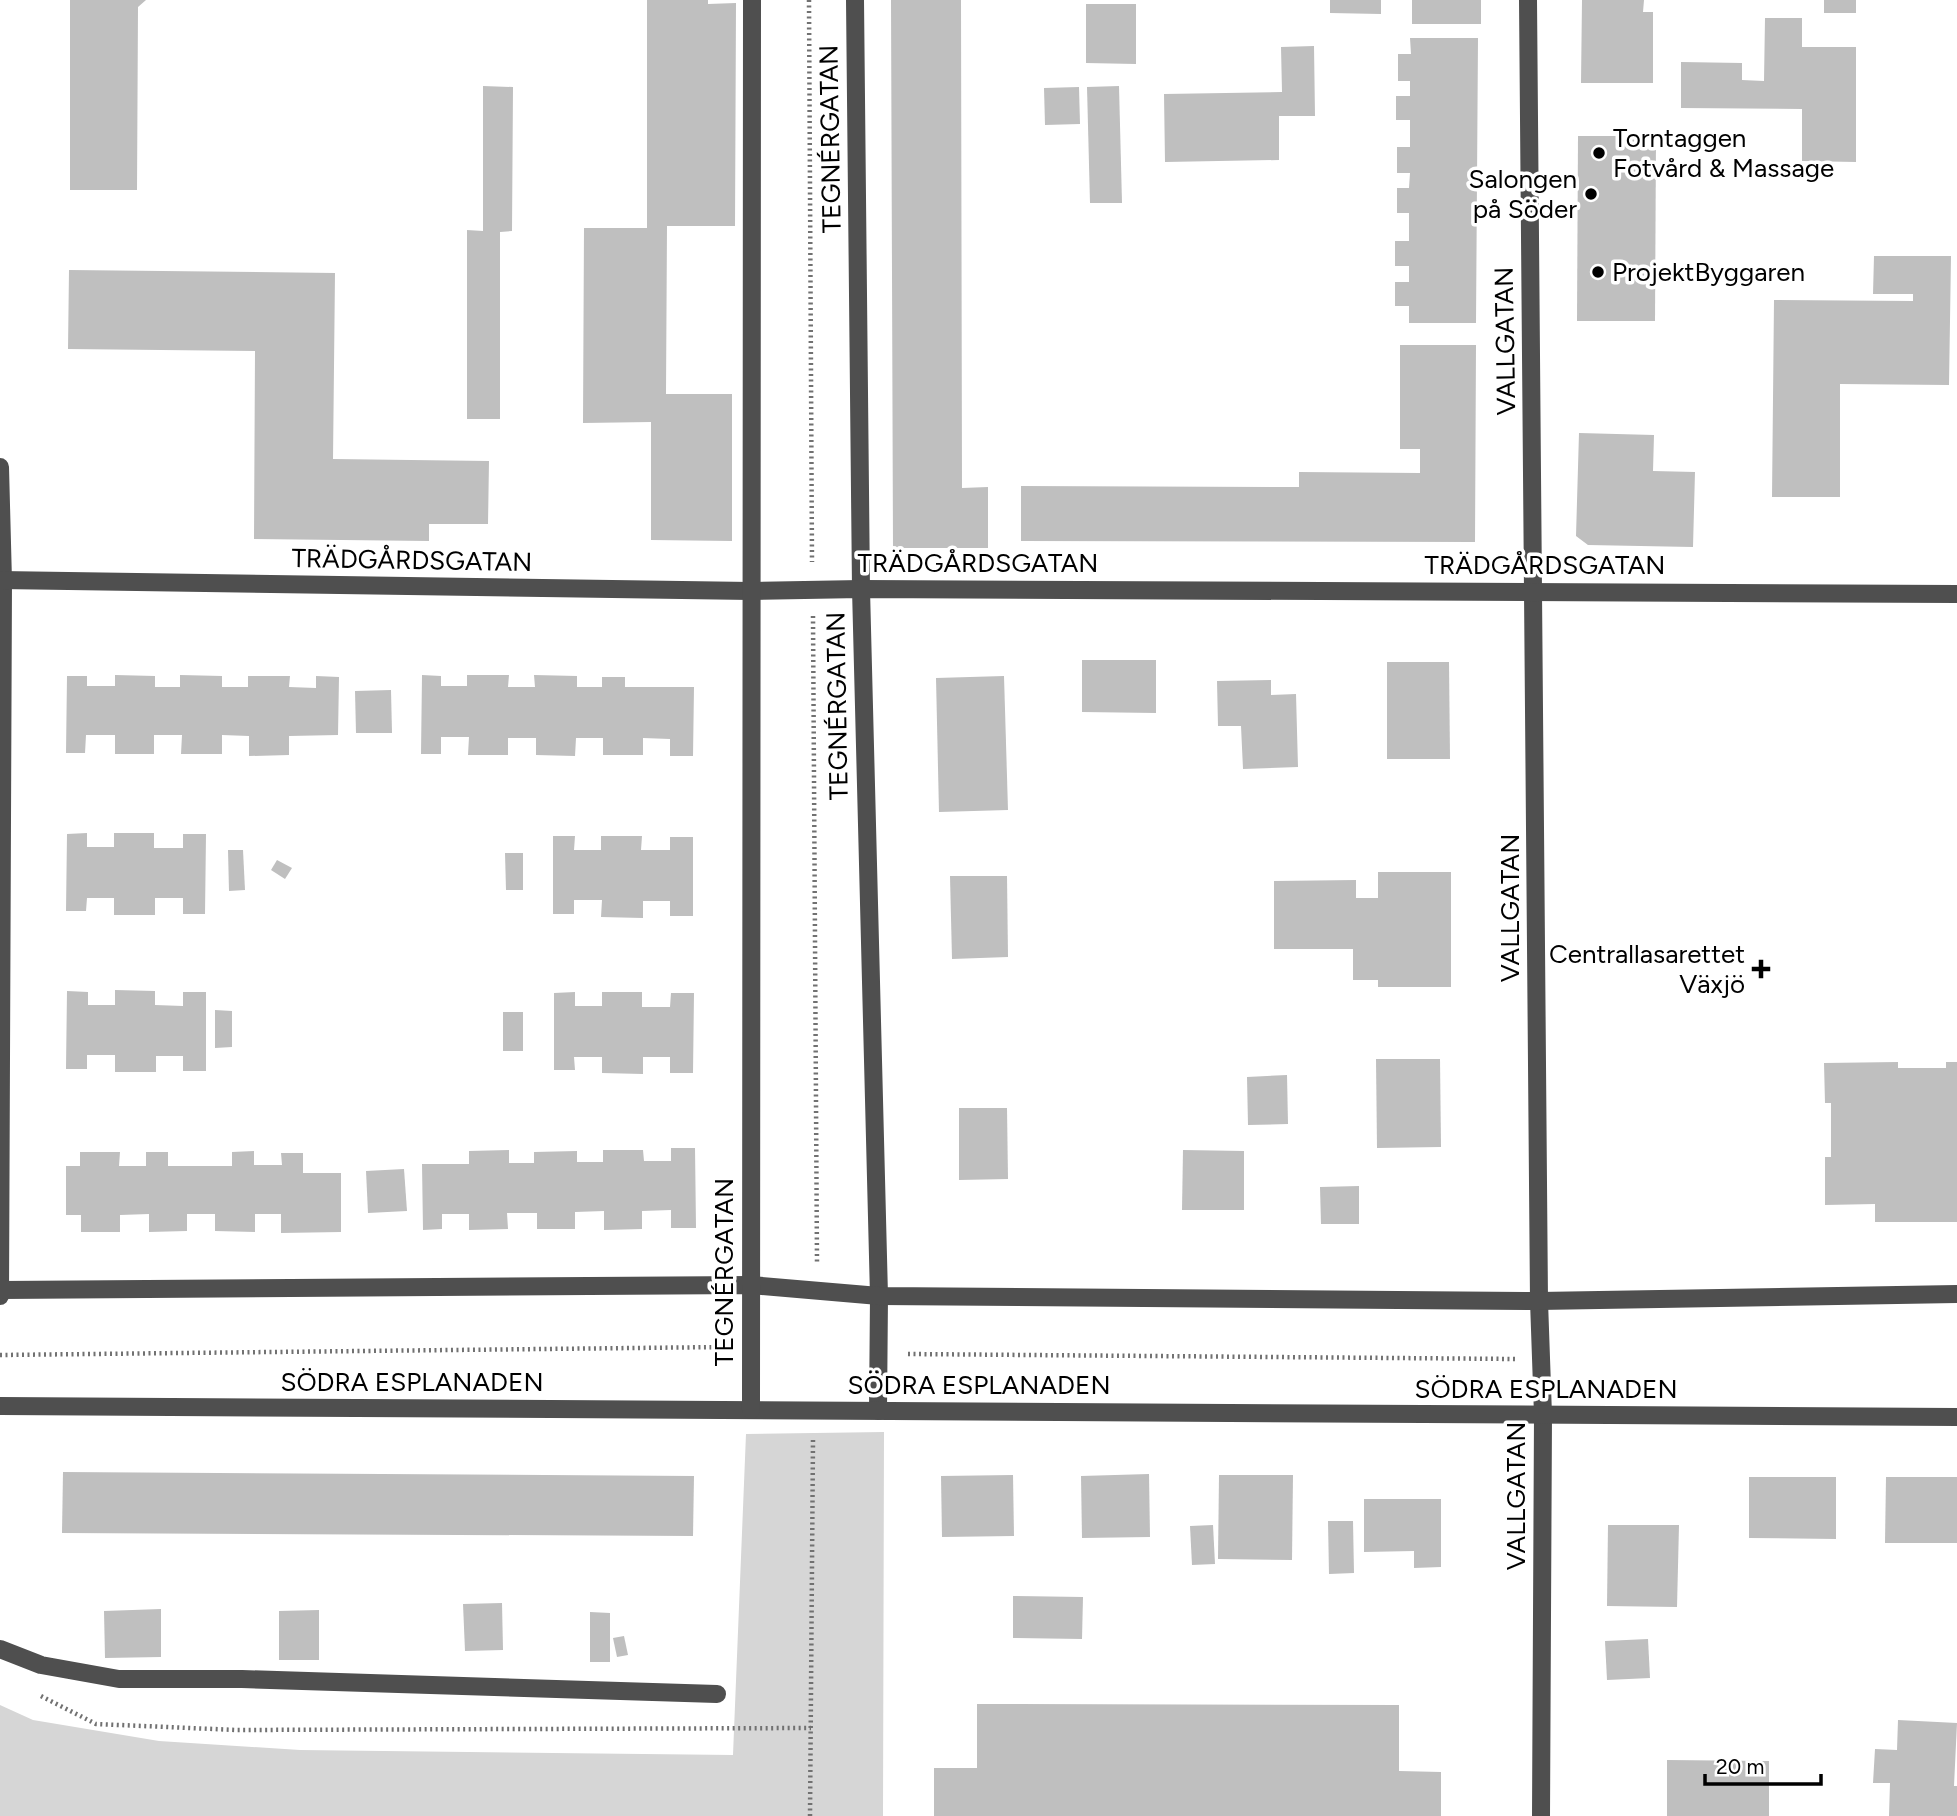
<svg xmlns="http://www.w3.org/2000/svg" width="1957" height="1816" font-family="Figtree,sans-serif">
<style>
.green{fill:#d6d6d6}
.building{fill:#bfbfbf}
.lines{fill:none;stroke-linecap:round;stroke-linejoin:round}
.path{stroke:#717171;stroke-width:4.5;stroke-dasharray:2 3.5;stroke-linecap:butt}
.minor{stroke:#4f4f4f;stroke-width:18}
.poi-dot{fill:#000;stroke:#fff;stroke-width:2.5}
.labels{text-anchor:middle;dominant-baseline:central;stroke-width:7;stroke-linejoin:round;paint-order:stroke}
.poi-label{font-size:26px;fill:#000;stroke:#fff;text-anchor:start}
.street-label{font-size:26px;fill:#000;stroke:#fff}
</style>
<rect width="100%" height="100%" fill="#fff"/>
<!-- green -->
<path class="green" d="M884 1432 883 1816H0V1705L33 1720 159 1741 300 1750 733 1755 746 1434Z"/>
<!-- building -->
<g class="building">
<path d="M70 0H146L138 7 137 190H70Z"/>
<path d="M647 0H708V4L736 3 735 226H667L666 394H732V541L651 540V422L583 423 584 228H647Z"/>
<path d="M891 0H961L962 488 988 487V548H893Z"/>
<path d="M1330 0H1381V14L1330 13Z"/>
<rect x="1412" y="0" width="69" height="24"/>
<path d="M1582 0H1644L1643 12H1653V83H1581Z"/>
<rect x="1824" y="0" width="32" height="13"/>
<path d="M1086 4H1136V64L1086 63Z"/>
<path d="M1765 18H1802V47H1856V162L1802 161V109L1681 108V62L1742 63V80L1764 81Z"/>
<path d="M1410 38H1478L1476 323H1409V306H1395V282H1409V266H1395V241H1409V213H1397V188H1409L1410 173H1397V147H1410V120H1396V96H1410V81H1398V54H1411Z"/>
<path d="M1314 46 1315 116H1279V160L1165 162 1164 94 1282 92 1281 47Z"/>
<path d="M483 86 513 87 512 231 500 232V419H467V230L483 231Z"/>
<path d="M1119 86 1122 203H1090L1087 87Z"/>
<path d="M1079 87 1080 124 1045 125 1044 88Z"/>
<path d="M1578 136H1656L1655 321H1577Z"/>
<path d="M1874 256H1951L1949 385 1840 384V497H1772L1774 300 1913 301V294H1873Z"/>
<path d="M69 270 335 273 333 459 489 461 488 524H429V541L254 539 255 351 68 349Z"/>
<path d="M1400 345H1476L1475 542 1021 541V486L1299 487V472L1420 473V449H1400Z"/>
<path d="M1579 433 1654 435 1653 471 1695 472 1693 547 1588 545 1576 536Z"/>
<path d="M1082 660H1156V713L1082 712Z"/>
<path d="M1387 662H1449L1450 759H1387Z"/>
<path d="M115 675 155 676V687H180V675L222 676V687H248V676H290L289 687 316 688V676L339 677 338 735 289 736V755L249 756V736L222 735V754H181L182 735H154V754H115V735H86L85 753H66L67 676H87V686H115Z"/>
<path d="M422 675 441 676V686H467V675H509L508 687H535L534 675 577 676V687H602V677H625V687H694L693 756H670V739L643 738V755H603V738H576L575 756 536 755V738H508V755H468L469 737H441V754H421Z"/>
<path d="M1004 676 1008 810 939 812 936 678Z"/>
<path d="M1271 680V695L1296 694 1298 767 1243 769 1241 726H1218L1217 681Z"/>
<path d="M391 690 392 733H356L355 691Z"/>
<path d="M87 833V847H114V833H154V848H183V834H206L205 914H183V898H155V915H114V898H87L86 911H66L67 834Z"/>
<path d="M553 836H575L574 850H601V836H642L641 850H670V837H693V916H670V901H643V918L601 917 602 900H574V914H553Z"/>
<path d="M228 850H243L245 890 229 891Z"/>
<path d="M505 853H523V890H506Z"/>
<path d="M277 860 292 868 285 879 271 870Z"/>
<path d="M1378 872H1451V987H1378V980H1353V949H1274V881L1356 880V898H1378Z"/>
<path d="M950 876H1007L1008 957 952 959Z"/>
<path d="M115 990 155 991V1005L183 1006V992H206V1071H183V1056H156V1072H115V1055H87V1069H66L67 991 88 992V1005H115Z"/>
<path d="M575 992V1006H602V992H642V1007H670L671 993H694L693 1073H670V1057H643V1074L602 1073V1057H574L575 1070H554V993Z"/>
<path d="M215 1010 232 1011V1047L215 1048Z"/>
<rect x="503" y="1012" width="20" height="39"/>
<path d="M1376 1059H1440L1441 1147 1377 1148Z"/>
<path d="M1898 1062V1068H1946V1062H1957V1222H1875V1204L1825 1205V1157H1831V1103H1825L1824 1063Z"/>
<path d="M1287 1075 1288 1124 1248 1125 1247 1077Z"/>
<path d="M959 1108H1007L1008 1179 959 1180Z"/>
<path d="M671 1148H695L696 1228H671V1210L642 1211V1229L604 1230V1211L575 1212V1229H537V1213H507L508 1229 469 1230V1214H442V1229L423 1230 422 1164H469V1151L509 1150V1163H534V1152L577 1151V1162H603V1150H643L644 1161H671Z"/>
<path d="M1183 1150 1244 1151V1210H1182Z"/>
<path d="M254 1151V1165H282L281 1153H303V1173H341V1232L281 1233V1214H255V1232L215 1231V1214H187V1231L149 1232V1214L120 1215V1232H81V1215H66V1166H80V1152H120L119 1166H146V1152H168V1166H232V1152Z"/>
<path d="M404 1169 407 1211 368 1213 366 1171Z"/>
<path d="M1359 1186V1224H1321L1320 1187Z"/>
<path d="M63 1472 694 1476 693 1536 62 1533Z"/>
<path d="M1149 1474 1150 1537 1082 1538 1081 1476Z"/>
<path d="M1013 1475 1014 1536 942 1537 941 1476Z"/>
<path d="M1219 1475H1293L1292 1560 1218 1559Z"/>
<path d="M1749 1477H1836V1539L1749 1538Z"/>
<path d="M1886 1477H1957V1543H1885Z"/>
<path d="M1364 1499H1441V1567L1414 1568V1551L1364 1552Z"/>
<path d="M1328 1521H1353L1354 1573 1329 1574Z"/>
<path d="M1213 1525 1215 1564 1192 1565 1190 1526Z"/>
<path d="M1608 1525H1679L1677 1607 1607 1606Z"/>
<path d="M1013 1596 1083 1597 1082 1639 1013 1638Z"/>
<path d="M502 1603 503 1650 465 1651 463 1604Z"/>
<path d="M161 1609V1657L105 1658 104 1611Z"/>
<path d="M319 1610V1660H279V1611Z"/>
<path d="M590 1612 610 1613V1662H590Z"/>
<path d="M624 1636 628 1655 617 1657 613 1638Z"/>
<path d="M1648 1639 1650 1678 1607 1680 1605 1641Z"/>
<path d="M977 1704 1399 1705V1771L1441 1772V1816H934V1768H977Z"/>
<path d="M1898 1720 1957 1723 1954 1786H1957V1816H1889L1890 1783H1873L1875 1749 1897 1750Z"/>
<path d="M1667 1760 1769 1761V1816H1667Z"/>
</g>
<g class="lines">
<!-- path -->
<g class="path">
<path d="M809 0 812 562"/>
<path d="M813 616 817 1262"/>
<path d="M908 1354 1515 1359"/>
<path d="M0 1355 724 1347"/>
<path d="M41 1696 96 1724 237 1730 811 1728"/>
<path d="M810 1816 813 1439"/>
</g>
<!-- minor -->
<g class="minor">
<path d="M855 0 861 589 879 1296 878 1411"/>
<path d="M1528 0 1539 1301 1543 1415 1541 1816"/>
<path d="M0 467 3 581 0 1296"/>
<path d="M0 580 751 591 861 589 1957 594"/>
<path d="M1 1290 751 1285 879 1296 1539 1301 1957 1294"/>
<path d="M0 1406 1957 1417"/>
<path d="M751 1410 752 0"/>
<path d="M0 1649 41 1665 119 1679H242L717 1694"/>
</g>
</g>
<!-- markers -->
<g class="poi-dot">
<circle cx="1599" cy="153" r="7"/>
<circle cx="1591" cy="194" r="7"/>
<circle cx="1598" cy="272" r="7"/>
<path d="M1757.5 958.5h7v7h7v7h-7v7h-7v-7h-7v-7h7z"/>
</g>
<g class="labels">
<!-- poi labels -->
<g class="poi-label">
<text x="1613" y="138">Torntaggen<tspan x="1613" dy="30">Fotvård &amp; Massage</tspan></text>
<text x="1577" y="179" text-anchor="end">Salongen<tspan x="1577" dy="30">på Söder</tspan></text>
<text x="1612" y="272">ProjektByggaren</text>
<text x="1745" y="954" text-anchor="end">Centrallasarettet<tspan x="1745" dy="30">Växjö</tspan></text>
</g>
<!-- street labels -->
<g class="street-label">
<text transform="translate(830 139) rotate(-91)">TEGNÉRGATAN</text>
<text transform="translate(1505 341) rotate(-91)">VALLGATAN</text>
<text transform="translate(412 560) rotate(1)">TRÄDGÅRDSGATAN</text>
<text x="978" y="563">TRÄDGÅRDSGATAN</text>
<text x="1545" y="565">TRÄDGÅRDSGATAN</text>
<text transform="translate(837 706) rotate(-91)">TEGNÉRGATAN</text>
<text transform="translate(1510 908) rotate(-90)">VALLGATAN</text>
<text transform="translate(724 1272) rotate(-90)">TEGNÉRGATAN</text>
<text x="412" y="1382">SÖDRA ESPLANADEN</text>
<text x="979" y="1385">SÖDRA ESPLANADEN</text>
<text x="1546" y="1389">SÖDRA ESPLANADEN</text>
<text transform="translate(1516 1496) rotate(-90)">VALLGATAN</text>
</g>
</g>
<!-- scale -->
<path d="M1705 1774v10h116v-10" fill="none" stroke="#000000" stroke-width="3.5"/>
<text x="1716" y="1774" font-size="21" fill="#000000" stroke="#ffffff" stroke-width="5" paint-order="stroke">20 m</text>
</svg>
